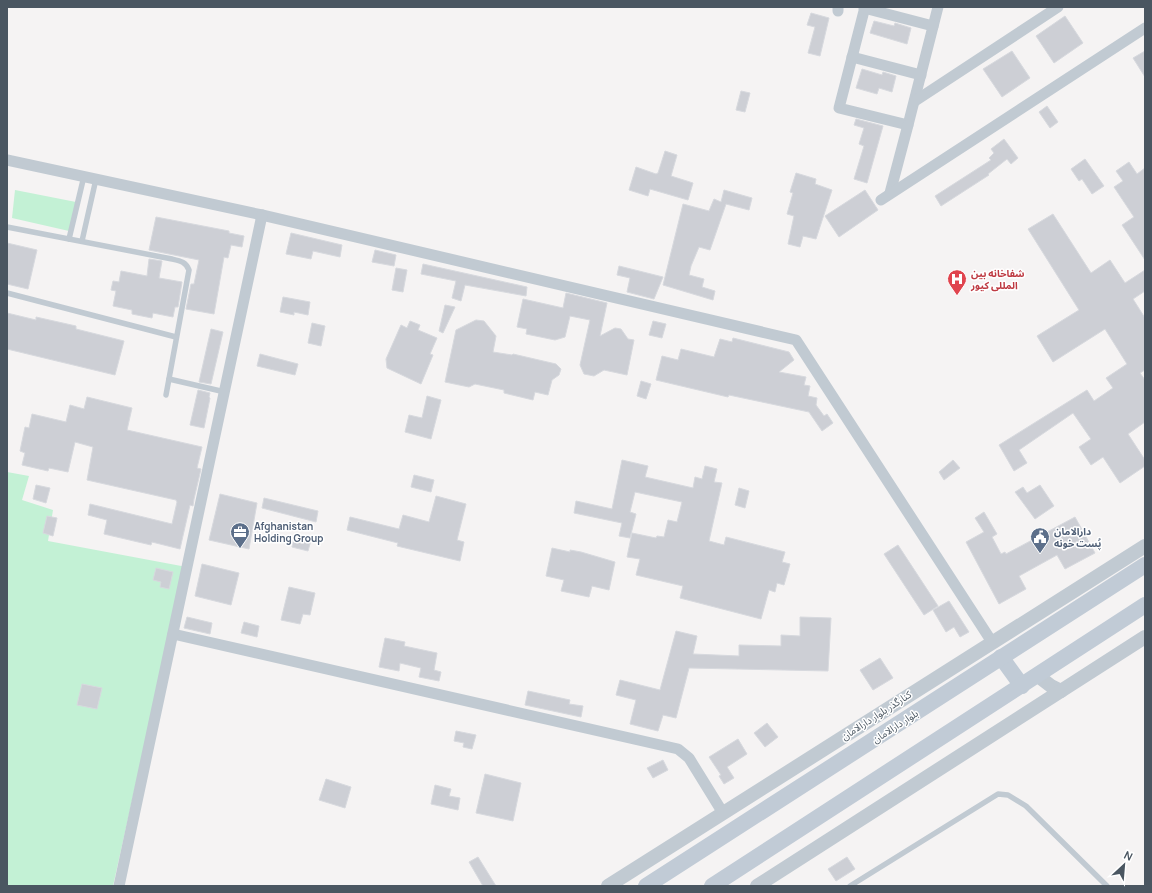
<svg xmlns="http://www.w3.org/2000/svg" width="1152" height="893" font-family="Manrope,'Noto Sans Arabic',sans-serif">
<style>
.green{fill:#c3f1d5}
.building{fill:#cdcfd5;stroke:#d7d9de}
.lines{fill:none;stroke-linecap:round;stroke-linejoin:round}
.service{stroke:#c1cad2;stroke-width:5.5}
.minor{stroke:#c1cad2;stroke-width:11}
.tertiary{stroke:#c1cad2;stroke-width:14}
.secondary{stroke:#c1cbd6;stroke-width:16}
.labels{text-anchor:middle;dominant-baseline:central;stroke-width:3;stroke-linejoin:round;paint-order:stroke}
.health-label{font-size:10px;font-weight:bold;fill:#be3a42;stroke:#fff;text-anchor:start}
.service-label{font-size:10px;font-weight:bold;fill:#4e5e75;stroke:#fff;text-anchor:start}
.street-label{font-size:10px;fill:#4a5661;stroke:#fff}
</style>
<rect width="100%" height="100%" fill="#f5f3f3"/>
<!-- green -->
<g class="green">
<path d="M15 190 76 202 69 231 12 218Z"/>
<path d="M7 472 29 476 22 500 53 510 48 541 192 568 137 778 113 886H7Z"/>
</g>
<!-- building -->
<g class="building">
<path d="M811 13 829 18 820 56 808 53 815 27 807 25Z"/>
<path d="M1065 16 1083 43 1054 63 1036 36Z"/>
<path d="M874 21 894 26 895 23 911 28 907 44 870 33Z"/>
<path d="M1012 51 1030 78 1002 97 983 69Z"/>
<path d="M1145 51V77L1133 58Z"/>
<path d="M862 69 882 75 883 72 896 76 892 92 879 88 877 94 856 88Z"/>
<path d="M741 91 750 93 745 112 736 110Z"/>
<path d="M1047 106 1058 122 1050 128 1039 112Z"/>
<path d="M856 119 883 126 867 183 854 179 864 146 859 144 864 128 854 125Z"/>
<path d="M1004 139 1018 158 1011 164 1007 159 988 174 989 175 941 206 935 196 991 160 989 158 994 153 991 149Z"/>
<path d="M665 151 677 155 671 176 693 183 688 200 650 189 648 196 629 190 636 167 656 174 658 173Z"/>
<path d="M1085 159 1104 186 1092 194 1082 179 1079 181 1071 169Z"/>
<path d="M1129 162 1137 174 1145 168V260L1122 225 1134 217 1114 187 1123 181 1116 171Z"/>
<path d="M796 173 816 179 815 184 832 190 816 239 803 236 800 247 788 244 794 216 787 214 793 193 790 192Z"/>
<path d="M724 190 752 198 749 210 726 204 710 250 699 247 691 266 689 275 704 279 702 287 715 291 713 300 663 285 683 204 709 211 714 199 721 202Z"/>
<path d="M865 190 878 210 839 237 825 216Z"/>
<path d="M1053 214 1091 273 1110 260 1125 283 1145 270V291L1133 299 1145 318V370L1140 373 1145 380V422L1128 434 1145 460V466L1120 483 1103 457 1091 465 1079 447 1091 439 1073 413 1019 450 1027 463 1014 471 999 445 1087 390 1094 401 1113 388 1106 378 1127 364 1105 329 1053 362 1037 336 1079 310 1028 229Z"/>
<path d="M156 217 229 231V233L244 236 242 247 231 245 228 258 224 257 214 314 186 309 191 284H194L199 260 149 250Z"/>
<path d="M291 233 342 245 340 257 313 251 311 259 286 254Z"/>
<path d="M7 243 37 250 28 289 7 284Z"/>
<path d="M375 250 396 255 394 266 372 262Z"/>
<path d="M149 259 162 261 159 278 182 282 178 307H175L173 317 153 313 152 318 132 314V310L113 306 116 291 111 290 113 281 119 282 121 271 147 276Z"/>
<path d="M423 264 527 287 526 296 465 285 461 301 452 298 456 281 421 274Z"/>
<path d="M619 266 663 277 654 299 627 292 630 278 617 275Z"/>
<path d="M396 268 407 270 403 292 392 290Z"/>
<path d="M566 293 607 303 600 336 615 328 621 329 628 339 634 340 627 375 604 370 594 376 584 374 580 365 590 320 570 316 565 337 555 340 526 334 527 329 517 327 523 299 563 308Z"/>
<path d="M283 297 310 302 308 315 294 312V315L280 312Z"/>
<path d="M445 305 455 307 443 333 439 331Z"/>
<path d="M7 313 36 320V317L76 326V329L124 341 115 375 7 349Z"/>
<path d="M476 320 484 321 496 336 493 352 512 355 513 354 556 364 561 369 559 375 552 380 548 395 535 392 533 400 504 393V390L475 384 469 387 445 382 456 330Z"/>
<path d="M410 321 420 325 418 330 437 338 430 354 433 355 421 384 387 368 386 359 401 325 407 328Z"/>
<path d="M653 321 666 324 662 338 649 335Z"/>
<path d="M312 323 325 326 321 346 308 343Z"/>
<path d="M211 329 223 332 211 384 199 382Z"/>
<path d="M733 338 789 352 794 360 779 372 806 377 804 385 810 386 808 396 817 398 816 405 824 416 827 414 833 423 822 431 809 412 729 395 728 397 656 380 662 356 678 360 681 349 714 357 720 339 732 342Z"/>
<path d="M260 354 298 364 295 375 257 366Z"/>
<path d="M641 381 651 384 646 399 637 396Z"/>
<path d="M198 390 210 393 209 397 210 398 204 428 190 425Z"/>
<path d="M427 396 441 400 431 439 405 432 409 415 422 418Z"/>
<path d="M87 397 132 408 127 430 202 447 197 468 201 469 194 499 193 506 190 505 180 549 152 542 151 545 104 534 107 520 88 515 90 504 172 524 177 502 176 500 87 480 93 447 75 442 68 472 49 468 48 471 22 465 25 453 20 451 25 427 29 428 32 414 66 422 70 405 84 409Z"/>
<path d="M622 460 648 466 645 477 693 488 695 477 702 479 705 466 717 469 714 482 722 483 709 541 724 545 726 537 785 552 782 562 790 564 784 585 777 583 775 592 769 590 761 619 680 598 683 586 636 575 640 559 627 557 632 533 656 538 657 536 664 537 668 520 677 522 682 502 635 492 630 512 636 514 630 538 619 536 622 523 574 513 576 501 612 509Z"/>
<path d="M953 460 960 468 944 480 939 472Z"/>
<path d="M414 475 434 480 431 492 411 487Z"/>
<path d="M36 485 50 488 46 503 33 499Z"/>
<path d="M1040 485 1054 506 1035 519 1015 492 1023 487 1027 493Z"/>
<path d="M739 488 749 491 745 508 735 505Z"/>
<path d="M220 494 257 503 249 549 209 540Z"/>
<path d="M436 496 466 504 457 540 464 542 460 561 397 546 398 543 347 530 350 517 399 529 403 515 429 522Z"/>
<path d="M264 498 318 511 316 522 262 508Z"/>
<path d="M984 512 997 534 992 537 1001 554 1005 552 1006 554 1075 517 1095 553 1065 569 1057 555 1019 576 1026 589 999 604 966 542 984 532 975 518Z"/>
<path d="M47 516 57 518 53 536 43 533Z"/>
<path d="M294 536 311 540 308 551 292 547Z"/>
<path d="M898 545 938 606 924 615 884 554Z"/>
<path d="M552 548 570 552V550L581 552 615 562 609 590 592 586 589 597 561 591 564 580 546 576Z"/>
<path d="M202 564 239 573 231 605 195 596Z"/>
<path d="M156 568 173 572 169 589 160 587 161 582 153 580Z"/>
<path d="M289 587 315 593 310 615 303 614 300 624 281 620Z"/>
<path d="M949 601 969 632 960 637 954 627 946 632 933 610Z"/>
<path d="M187 617 212 623 210 634 184 628Z"/>
<path d="M800 617 831 618 828 671 689 668 676 718 663 715 658 731 630 724 636 700 616 695 620 680 660 690 676 631 697 636 693 654 739 656V645L781 646V635L800 636Z"/>
<path d="M244 622 259 626 257 637 241 633Z"/>
<path d="M385 638 405 642 404 646 437 653 434 670 441 672 439 681 419 677 421 668 400 663 399 671 379 667Z"/>
<path d="M880 658 893 678 873 690 860 670Z"/>
<path d="M82 684 102 688 97 709 77 705Z"/>
<path d="M528 691 570 700 569 704 583 706 581 717 525 705Z"/>
<path d="M767 723 778 737 765 747 754 733Z"/>
<path d="M456 731 476 735 472 749 463 747 464 743 454 741Z"/>
<path d="M738 739 747 754 727 767 734 778 724 784 719 776 721 775 709 757Z"/>
<path d="M663 760 668 770 653 778 647 768Z"/>
<path d="M485 774 521 783 513 821 476 813Z"/>
<path d="M326 779 351 787 345 808 319 800Z"/>
<path d="M435 785 451 789 449 796 460 798 458 810 431 804Z"/>
<path d="M478 857 496 886H483L469 862Z"/>
<path d="M847 857 855 869 836 881 828 869Z"/>
</g>
<g class="lines">
<!-- service -->
<g class="service">
<path d="M7 227 172 259C181 261 186 262 189 270L166 395"/>
<path d="M69 239 84 176"/>
<path d="M82 241 96 179"/>
<path d="M7 293 176 337"/>
<path d="M169 379 225 392"/>
<path d="M850 886 998 794 1008 795 1026 806 1107 886"/>
</g>
<!-- minor -->
<g class="minor">
<path d="M865 7 839 108 908 125 938 7"/>
<path d="M864 8 933 26"/>
<path d="M838 11V7"/>
<path d="M852 57 921 75"/>
<path d="M915 101 1058 7"/>
<path d="M7 160 262 215 796 340 992 642"/>
<path d="M890 193 908 125"/>
<path d="M881 200 1145 28"/>
<path d="M173 634 678 749 689 758 723 813"/>
<path d="M119 886 262 215"/>
</g>
<!-- tertiary -->
<g class="tertiary">
<path d="M1038 676 1051 686 1061 691"/>
<path d="M608 886 1145 546"/>
<path d="M757 886 1145 637"/>
</g>
<!-- secondary -->
<g class="secondary">
<path d="M1001 657 1022 686"/>
<path d="M646 886 1145 565"/>
<path d="M712 886 1145 605"/>
</g>
</g>
<!-- icons -->
<defs>
<symbol id="hospital-pin" viewBox="-11 -11 22 30"><path d="M0 17L-7.5 6A9.5 9.5 0 1 1 7.5 6Z" fill="#e0444e" stroke="#fff"/><path d="M-5-5h3v3.5h4V-5h3V5h-3V1.5h-4V5h-3Z" fill="#fff"/></symbol>
<symbol id="office-pin" viewBox="-11 -11 22 30"><path d="M0 17L-7.5 6A9.5 9.5 0 1 1 7.5 6Z" fill="#5c6f8a" stroke="#fff"/><path d="M-6-3h4V-5.5h4V-3h4V5H-6ZM-1-4.5V-3h2v-1.5ZM-6 0V1H6V0Z" fill="#fff"/></symbol>
<symbol id="civic-pin" viewBox="-11 -11 22 30"><path d="M0 17L-7.5 6A9.5 9.5 0 1 1 7.5 6Z" fill="#5c6f8a" stroke="#fff"/><path d="M-.6-6.5H3V-4.5H.6V-3L4-1V1h2V6H-6V1h2V-1L-.6-3ZM-1.2 2.5V6h2.4V2.5Z" fill="#fff"/></symbol>
</defs>
<g fill-rule="evenodd">
<use href="#hospital-pin" x="946" y="268" width="22" height="30"/>
<use href="#office-pin" x="229" y="521" width="22" height="30"/>
<use href="#civic-pin" x="1029" y="526" width="22" height="30"/>
</g>
<g class="labels">
<!-- health labels -->
<g class="health-label">
<text x="971" y="273">شفاخانه بین<tspan x="971" dy="12">المللی کیور</tspan></text>
</g>
<!-- service labels -->
<g class="service-label">
<text x="254" y="526">Afghanistan<tspan x="254" dy="12">Holding Group</tspan></text>
<text x="1054" y="531">دارالامان<tspan x="1054" dy="12">پُست خونه</tspan></text>
</g>
<!-- street labels -->
<g class="street-label">
<text transform="translate(876 715) rotate(-33)">کنارگذر بلوار دارالامان</text>
<text transform="translate(895 726) rotate(-33)">بلوار دارالامان</text>
</g>
</g>
<!-- border -->
<rect width="1152" height="893" fill="none" stroke="#4a5661" stroke-width="16"/>
<!-- north arrow -->
<g transform="translate(1124 865) rotate(26)" stroke="#ffffff" stroke-width="3" paint-order="stroke">
<path d="M0-3L7 15L0 10L-7 15Z" fill="#4a5661"/>
<text y="-6" font-size="11" font-weight="bold" text-anchor="middle" fill="#4a5661">N</text>
</g>
</svg>
